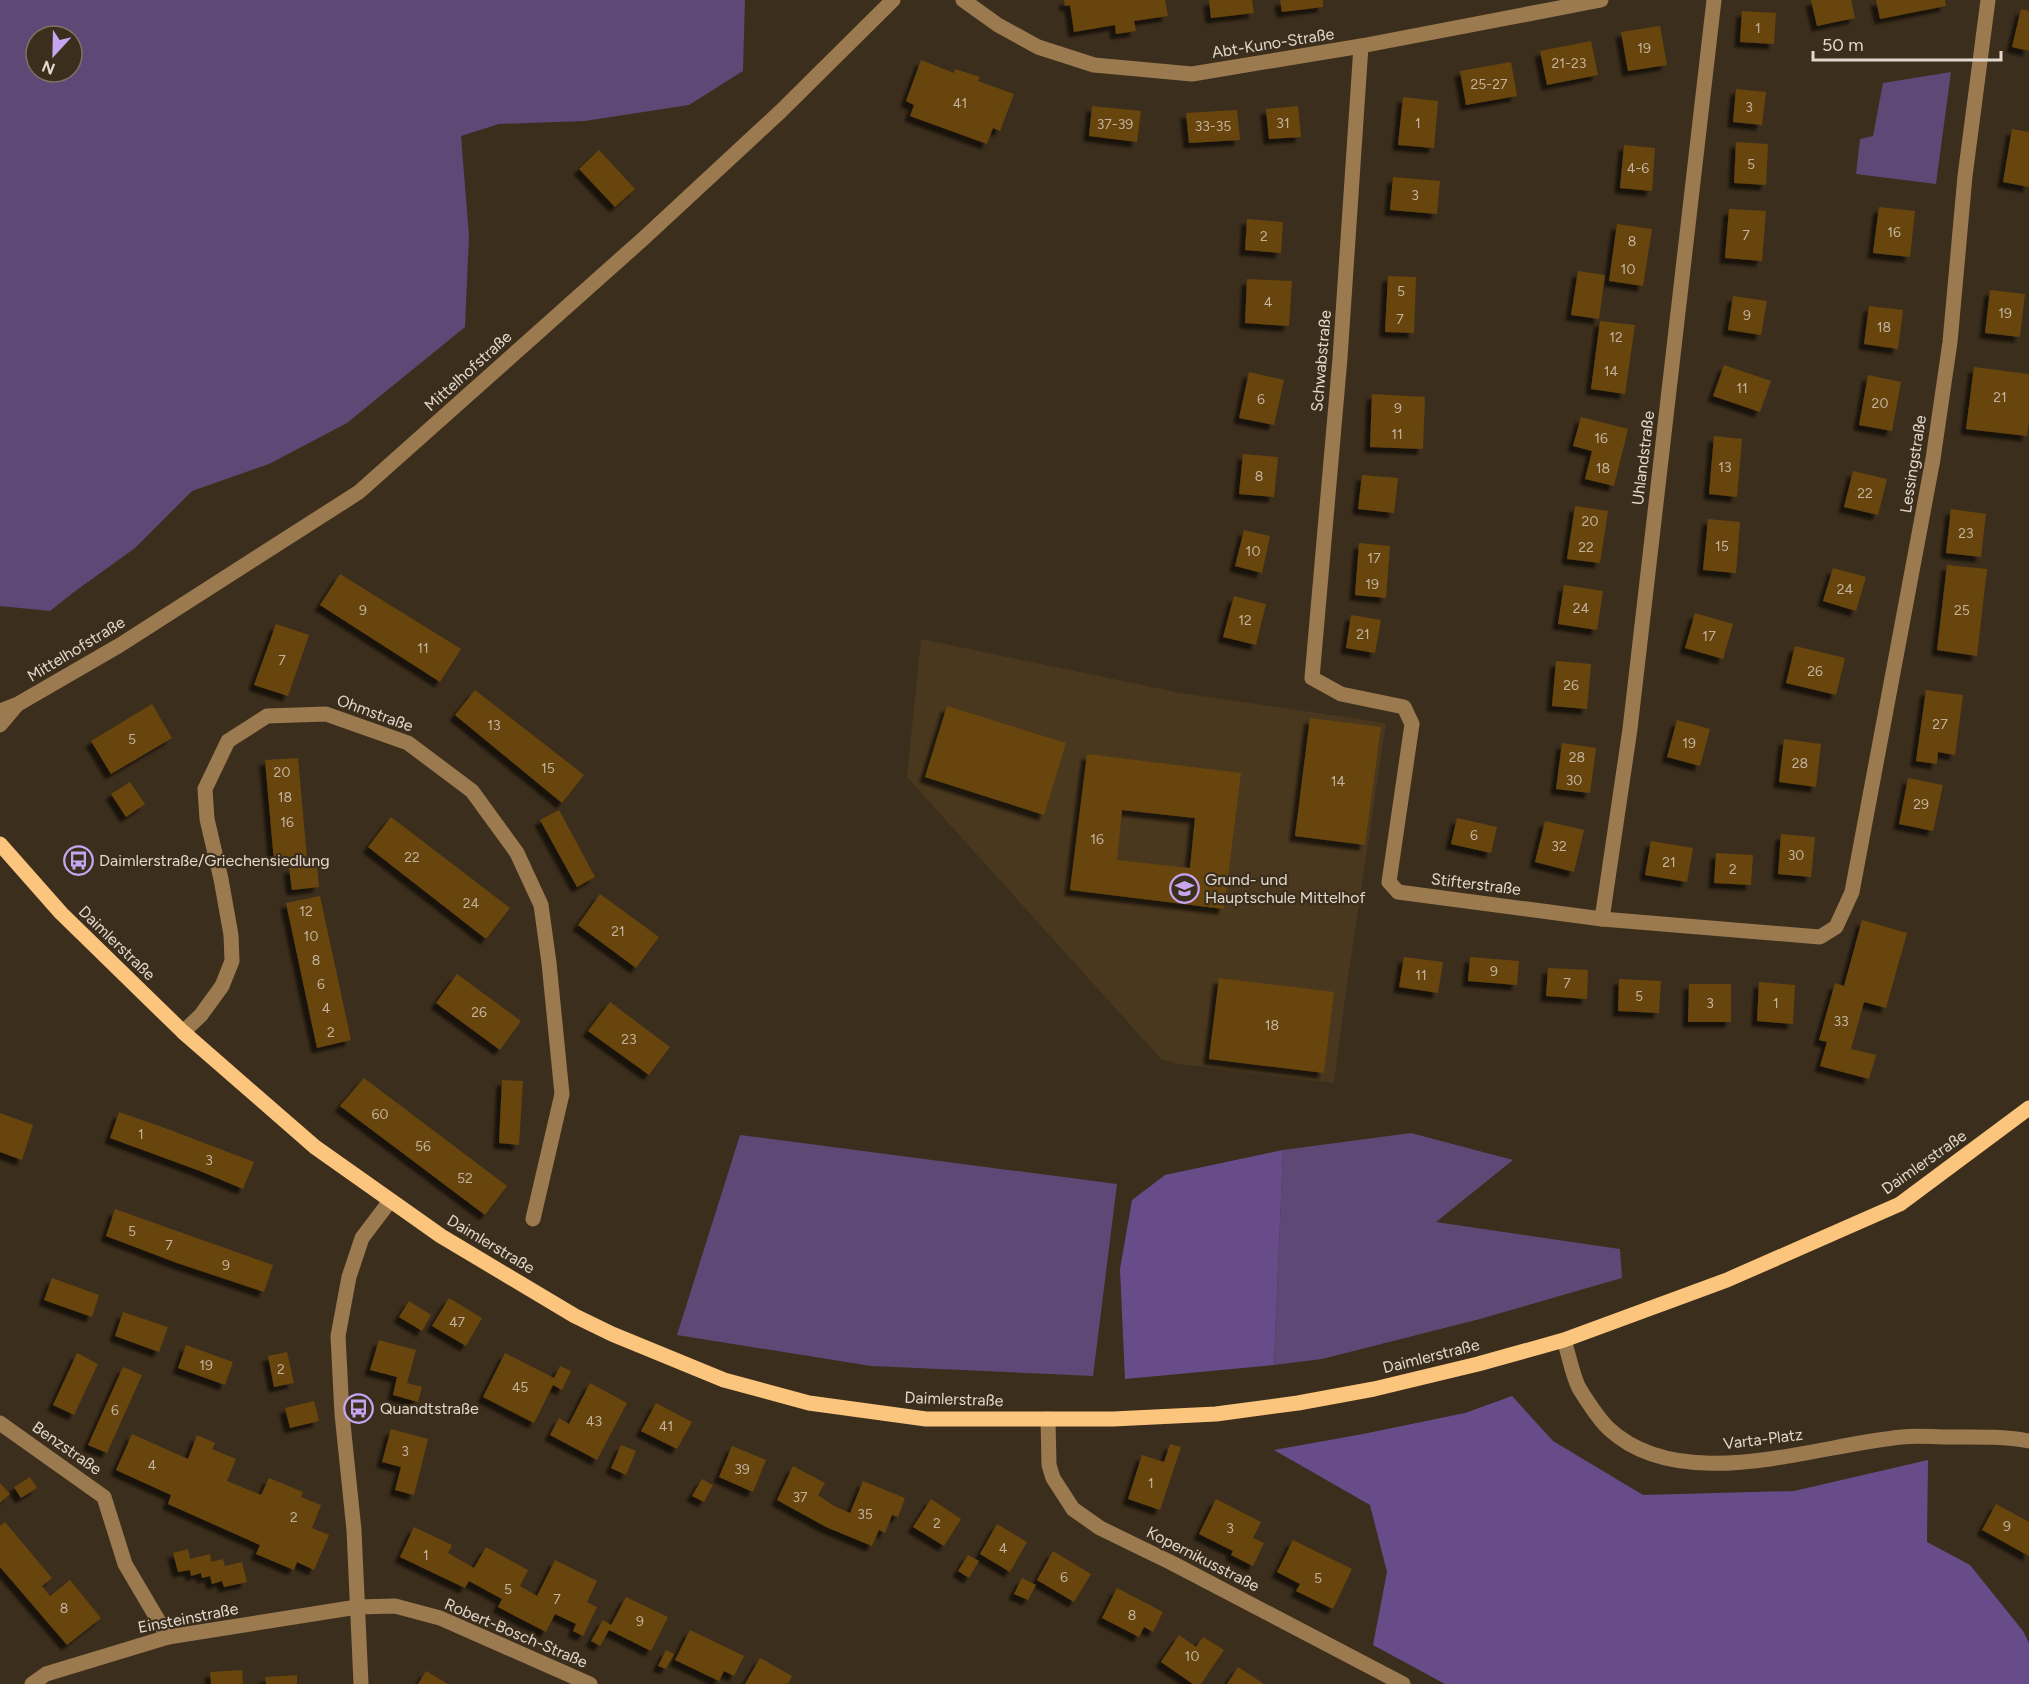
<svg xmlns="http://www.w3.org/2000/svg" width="2029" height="1684" font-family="Figtree,sans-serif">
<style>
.built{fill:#49371e}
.green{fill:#5d4876;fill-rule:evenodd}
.forest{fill:#684c8a}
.building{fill:#674510;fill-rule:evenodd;filter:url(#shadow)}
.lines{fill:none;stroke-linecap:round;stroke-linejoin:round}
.minor{stroke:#9b7a4f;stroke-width:15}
.major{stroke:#fcc57d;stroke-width:15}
.labels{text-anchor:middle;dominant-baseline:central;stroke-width:4.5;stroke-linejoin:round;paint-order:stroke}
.number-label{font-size:14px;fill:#c2b39e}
.street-label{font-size:16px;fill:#e1d8cd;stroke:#3c2e1c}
.poi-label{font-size:16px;fill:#e1d8cd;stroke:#3c2e1c;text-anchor:start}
</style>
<defs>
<filter id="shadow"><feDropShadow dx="-5.5" dy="5.5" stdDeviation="1.5" flood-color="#0009"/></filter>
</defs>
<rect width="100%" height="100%" fill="#3c2e1c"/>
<!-- built -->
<path class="built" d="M921 639 1181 693 1386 723 1345 998 1334 1083 1179 1064 1161 1059 907 777Z"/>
<!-- green -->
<g class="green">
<path d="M0 0H745L743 71 689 105 585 121 499 124 461 136 469 236 465 327 347 423 269 464 192 491 135 548 74 592 50 611 0 606ZM36 36H72V72H36Z"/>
<path d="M1951 72 1936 184 1856 174 1860 139 1873 136 1883 83Z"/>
<path d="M1411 1133 1513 1160 1436 1222 1620 1249 1622 1278 1480 1319 1322 1359 1274 1365 1283 1150Z"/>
<path d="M740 1135 1117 1184 1093 1376 871 1366 677 1335Z"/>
</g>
<!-- forest -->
<g class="forest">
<path d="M1283 1150 1274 1365 1125 1379 1120 1269 1132 1200 1165 1175Z"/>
<path d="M1512 1396 1553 1441 1643 1495 1794 1491 1928 1460 1927 1542 1970 1565 2023 1631 2029 1643V1684H1445L1373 1645 1387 1572 1370 1505 1274 1450 1363 1434 1465 1413Z"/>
</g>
<!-- building -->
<g class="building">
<path d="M1064 0H1165L1168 16 1134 21 1136 31 1116 34 1115 25 1074 32 1070 5 1065 6Z"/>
<path d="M1209 0H1252L1254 13 1211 18Z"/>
<path d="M1280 0H1323V7L1282 12Z"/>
<path d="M1811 0H1851L1855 18 1817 26Z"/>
<path d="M1876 0H1945L1946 6 1880 19Z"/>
<path d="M2021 9 2029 11V51L2012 47Z"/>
<path d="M1742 11 1776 13 1774 44 1740 42Z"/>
<path d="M1660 26 1667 65 1628 71 1621 32Z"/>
<path d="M1591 41 1598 75 1547 85 1540 51Z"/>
<path d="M921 60 954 73 955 69 980 77 978 81 1014 94 1000 131 993 128 987 144 910 116 914 105 906 101Z"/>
<path d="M1511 62 1517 96 1466 105 1460 71Z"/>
<path d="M1736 89 1766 92 1762 125 1733 122Z"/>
<path d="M1403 97 1438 101 1434 148 1398 145Z"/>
<path d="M1092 106 1141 111 1137 142 1089 136Z"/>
<path d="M1298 106 1301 137 1269 139 1266 109Z"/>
<path d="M1237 110 1240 140 1189 143 1186 113Z"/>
<path d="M2012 129 2029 132V187L2003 182Z"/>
<path d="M1736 142 1768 144 1766 185 1734 183Z"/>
<path d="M1624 145 1655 148 1652 191 1620 188Z"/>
<path d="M599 150 635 189 615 207 579 169Z"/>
<path d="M1393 177 1440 181 1437 214 1390 210Z"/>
<path d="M1879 207 1915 211 1910 257 1873 253Z"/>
<path d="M1729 209 1766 211 1762 261 1725 258Z"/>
<path d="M1247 219 1283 222 1281 253 1245 250Z"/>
<path d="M1617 224 1652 229 1643 286 1609 281Z"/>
<path d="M1578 271 1605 275 1599 319 1571 315Z"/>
<path d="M1388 276 1416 277 1414 333 1385 332Z"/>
<path d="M1247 279 1292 281 1289 326 1245 323Z"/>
<path d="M1990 290 2025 294 2020 337 1985 333Z"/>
<path d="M1733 296 1767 301 1761 335 1728 330Z"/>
<path d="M1869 306 1903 310 1898 349 1864 344Z"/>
<path d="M1600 321 1635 325 1625 394 1591 389Z"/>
<path d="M1724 365 1771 381 1760 412 1713 396Z"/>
<path d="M1974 367 2029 374V420L2027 436 1966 429Z"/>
<path d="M1249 372 1284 380 1274 425 1239 418Z"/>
<path d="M1868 375 1901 382 1892 431 1859 425Z"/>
<path d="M1372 394 1425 397 1423 449 1370 447Z"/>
<path d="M1581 417 1628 429 1614 486 1585 479 1592 451 1573 446Z"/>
<path d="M1714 436 1742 439 1737 497 1709 494Z"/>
<path d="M1243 454 1278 457 1274 497 1239 494Z"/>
<path d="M1853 471 1887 479 1878 515 1844 507Z"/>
<path d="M1362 475 1398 478 1394 513 1358 509Z"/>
<path d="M1575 506 1608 511 1600 563 1567 559Z"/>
<path d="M1951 509 1986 514 1981 557 1946 553Z"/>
<path d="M1708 519 1740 522 1736 573 1703 570Z"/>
<path d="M1244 530 1270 536 1262 573 1235 566Z"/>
<path d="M1359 543 1390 546 1386 598 1355 595Z"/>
<path d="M1947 565 1987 569 1977 656 1937 650Z"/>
<path d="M1833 568 1866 577 1856 611 1823 601Z"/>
<path d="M340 574 461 649 440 682 320 605Z"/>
<path d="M1564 585 1603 591 1597 630 1558 624Z"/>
<path d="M1234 596 1266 604 1256 645 1223 637Z"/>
<path d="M1695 613 1733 624 1723 659 1685 648Z"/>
<path d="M1351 615 1381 620 1375 653 1346 648Z"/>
<path d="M276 624 309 635 288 696 254 685Z"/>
<path d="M1795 646 1845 658 1836 695 1786 683Z"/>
<path d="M1556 661 1591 664 1587 709 1552 706Z"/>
<path d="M475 690 584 775 562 803 455 715Z"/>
<path d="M1926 690 1963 695 1955 755 1938 752 1937 764 1916 761Z"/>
<path d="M152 704 172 738 111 774 91 741Z"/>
<path d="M947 706 1066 743 1044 815 925 777Z"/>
<path d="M1310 718 1381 727 1365 845 1295 836Z"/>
<path d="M1677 720 1710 729 1700 766 1667 757Z"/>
<path d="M1784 739 1821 744 1816 787 1779 782Z"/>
<path d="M1562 743 1596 748 1590 793 1556 789Z"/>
<path d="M1087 754 1241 773 1224 909 1070 890ZM1122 810 1195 818 1190 868 1117 860Z"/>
<path d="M298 758 307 858 274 861 265 760Z"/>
<path d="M1908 778 1943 785 1933 831 1899 824Z"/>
<path d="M130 782 145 804 126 817 111 794Z"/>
<path d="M559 810 595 877 577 887 540 820Z"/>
<path d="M391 817 510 908 486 939 368 847Z"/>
<path d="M1457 818 1497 827 1491 853 1451 844Z"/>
<path d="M1545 821 1584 830 1574 872 1535 862Z"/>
<path d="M1781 834 1815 837 1811 877 1778 874Z"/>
<path d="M1651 841 1693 848 1687 882 1645 875Z"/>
<path d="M1716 853 1753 855 1751 885 1714 883Z"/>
<path d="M317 865 319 887 292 890 289 868Z"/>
<path d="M600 894 659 937 636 968 578 925Z"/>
<path d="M320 896 351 1040 317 1048 286 903Z"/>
<path d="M1862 920 1907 933 1886 1008 1864 1002 1851 1049 1876 1055 1869 1079 1820 1066 1827 1042 1819 1040 1835 983 1844 986Z"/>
<path d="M1404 957 1443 962 1438 993 1399 987Z"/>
<path d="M1470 957 1519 961 1517 985 1468 981Z"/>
<path d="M1548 968 1588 970 1587 999 1546 996Z"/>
<path d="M457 974 521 1021 500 1050 436 1003Z"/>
<path d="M1219 978 1334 992 1324 1073 1209 1059Z"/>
<path d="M1619 979 1661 981 1659 1013 1618 1011Z"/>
<path d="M1759 982 1795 985 1793 1024 1757 1021Z"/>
<path d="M1689 984H1731V1022H1688Z"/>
<path d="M610 1002 670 1047 649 1075 588 1031Z"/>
<path d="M364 1078 507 1186 485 1215 340 1106Z"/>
<path d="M502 1080 523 1081 519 1145 499 1143Z"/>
<path d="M119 1112 173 1131 254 1162 243 1189 200 1171 110 1138Z"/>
<path d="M0 1113 33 1125 22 1160 0 1152Z"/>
<path d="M115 1209 273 1265 264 1292 177 1263 106 1236Z"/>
<path d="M52 1278 99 1295 92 1317 44 1300Z"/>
<path d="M449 1298 482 1318 466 1346 432 1326Z"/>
<path d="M409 1301 431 1315 422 1331 399 1317Z"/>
<path d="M123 1312 168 1327 159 1352 115 1336Z"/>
<path d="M379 1340 416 1350 407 1383 422 1387 418 1402 393 1395 397 1377 370 1370Z"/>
<path d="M186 1345 233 1362 225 1385 178 1368Z"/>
<path d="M287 1352 294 1383 274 1387 268 1356Z"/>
<path d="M77 1353 98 1364 74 1415 53 1405Z"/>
<path d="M505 1353 554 1378 560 1366 571 1371 562 1390 553 1385 534 1423 483 1397Z"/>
<path d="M123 1367 142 1375 107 1453 88 1445Z"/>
<path d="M590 1383 627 1403 597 1460 550 1435 559 1418 569 1424Z"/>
<path d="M314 1401 319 1421 290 1428 285 1408Z"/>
<path d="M656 1403 692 1422 677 1449 641 1431Z"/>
<path d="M391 1429 428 1439 414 1495 395 1490 401 1467 382 1462Z"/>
<path d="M132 1434 188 1459 197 1435 215 1443 212 1449 236 1459 227 1481 261 1495 269 1478 303 1492 301 1497 321 1505 312 1528 329 1535 314 1570 297 1562 294 1570 256 1554 260 1545 168 1504 171 1495 116 1470Z"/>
<path d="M1170 1444 1181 1447 1160 1510 1128 1499 1142 1455 1164 1462Z"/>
<path d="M621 1445 636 1451 626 1475 611 1468Z"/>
<path d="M732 1446 766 1460 753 1492 719 1477Z"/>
<path d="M793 1466 825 1483 818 1495 834 1506 850 1513 863 1481 905 1498 898 1517 892 1515 885 1533 879 1530 872 1546 826 1527 777 1500Z"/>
<path d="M30 1477 37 1488 21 1498 14 1487Z"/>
<path d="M702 1479 713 1485 704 1502 692 1496Z"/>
<path d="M0 1483 10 1494 0 1503Z"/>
<path d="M931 1499 961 1519 944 1546 913 1527Z"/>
<path d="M1216 1499 1261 1522 1253 1538 1264 1543 1253 1566 1231 1555 1233 1551 1199 1534Z"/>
<path d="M1996 1504 2029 1522V1556L1982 1530Z"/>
<path d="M5 1522 52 1578 42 1586 50 1596 70 1580 101 1618 67 1645 0 1567V1526Z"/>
<path d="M997 1524 1027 1542 1010 1572 980 1554Z"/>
<path d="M414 1527 452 1545 448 1553 474 1568 486 1547 528 1570 520 1586 537 1596 555 1560 597 1581 587 1602 597 1607 583 1636 573 1631 576 1624 555 1614 546 1632 498 1607 502 1599 469 1581 465 1588 400 1557Z"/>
<path d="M1293 1540 1352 1569 1333 1609 1296 1591 1300 1584 1277 1572Z"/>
<path d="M188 1549 190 1559 210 1554 211 1562 223 1559 225 1566 242 1562 247 1582 224 1587 222 1581 212 1584 210 1576 202 1578 201 1573 191 1576 190 1570 178 1572 173 1553Z"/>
<path d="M1053 1551 1091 1574 1074 1602 1037 1580Z"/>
<path d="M968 1555 979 1561 969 1578 958 1571Z"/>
<path d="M1022 1578 1036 1585 1028 1600 1014 1594Z"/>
<path d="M1117 1588 1163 1612 1153 1632 1144 1627 1139 1637 1102 1618Z"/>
<path d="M626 1597 668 1617 651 1651 609 1630 600 1646 591 1641 603 1620 611 1625Z"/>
<path d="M690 1630 744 1656 734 1676 724 1671 719 1681 675 1660Z"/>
<path d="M1179 1635 1196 1647 1203 1637 1224 1650 1201 1684H1193L1161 1662Z"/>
<path d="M666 1650 674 1654 666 1669 658 1666Z"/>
<path d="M760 1658 792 1676 788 1684H745Z"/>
<path d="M1238 1667 1264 1684H1227Z"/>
<path d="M242 1670 243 1684H211L210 1672Z"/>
<path d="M426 1671 448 1684H418Z"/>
<path d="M297 1675V1684H266L265 1677Z"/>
</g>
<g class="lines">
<!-- minor -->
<g class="minor">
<path d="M963 0 998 25 1038 47 1094 65 1192 74 1361 46 1601 0"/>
<path d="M1361 46 1340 358 1312 678 1341 694 1404 707 1412 724 1389 882 1398 892 1602 919 1820 937 1836 927 1852 892 1933 459 1950 342 1965 176 1988 0"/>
<path d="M0 711 18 704 120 645 359 492 644 238 781 111 893 0"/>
<path d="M0 725 16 706"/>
<path d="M1602 919 1630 729 1714 0"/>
<path d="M183 1032 201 1015 222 986 232 961 231 935 221 879 207 819 205 789 228 741 267 716 326 714 408 743 472 791 517 853 541 905 549 963 562 1094 533 1219"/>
<path d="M1564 1340C1569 1355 1572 1374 1579 1388 1587 1401 1597 1417 1608 1428 1681 1497 1815 1445 1902 1437 1917 1435 1933 1437 1947 1437 1975 1437 2002 1436 2029 1441"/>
<path d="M1048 1419 1049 1465 1053 1478 1073 1509 1100 1528 1172 1563 1403 1684"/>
<path d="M0 1423 104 1497 125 1564 168 1637"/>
<path d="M32 1684 46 1674 168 1637 357 1607 395 1606 440 1618 590 1684"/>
<path d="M361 1684 354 1530 342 1414 338 1336 349 1277 362 1238 390 1201"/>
</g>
<!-- major -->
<path class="major" d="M0 844 61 913 183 1032 315 1147 441 1236 575 1316 612 1334 724 1380 809 1403 926 1419H1113L1216 1414 1298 1403 1374 1389 1478 1364 1564 1340 1727 1280 1900 1204 2029 1108"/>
</g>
<!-- icons -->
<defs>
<symbol id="bus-ring" viewBox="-11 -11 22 22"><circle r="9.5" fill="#3c2e1c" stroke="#c6a6f0" stroke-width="1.5"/><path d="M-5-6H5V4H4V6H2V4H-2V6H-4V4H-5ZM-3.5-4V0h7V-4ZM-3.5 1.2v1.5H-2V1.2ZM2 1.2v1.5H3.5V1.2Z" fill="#c6a6f0"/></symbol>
<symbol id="school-ring" viewBox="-11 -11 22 22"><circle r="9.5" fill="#3c2e1c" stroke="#c6a6f0" stroke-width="1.5"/><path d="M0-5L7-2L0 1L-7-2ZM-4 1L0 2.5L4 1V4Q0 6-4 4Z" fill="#c6a6f0"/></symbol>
</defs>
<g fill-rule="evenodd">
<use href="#bus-ring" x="62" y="844" width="33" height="33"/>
<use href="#school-ring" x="1168" y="872" width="33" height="33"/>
<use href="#bus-ring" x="342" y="1392" width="33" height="33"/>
</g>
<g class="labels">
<!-- number labels -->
<g class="number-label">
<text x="1758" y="28">1</text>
<text x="1644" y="48">19</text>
<text x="1569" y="63">21-23</text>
<text x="1489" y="84">25-27</text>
<text x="960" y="103">41</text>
<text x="1749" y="107">3</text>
<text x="1283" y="123">31</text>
<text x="1418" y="123">1</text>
<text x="1115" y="124">37-39</text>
<text x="1213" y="126">33-35</text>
<text x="1751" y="164">5</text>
<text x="1638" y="168">4-6</text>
<text x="1415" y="195">3</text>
<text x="1894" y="232">16</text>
<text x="1746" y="235">7</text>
<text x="1264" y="236">2</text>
<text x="1632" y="241">8</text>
<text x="1628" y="269">10</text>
<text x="1401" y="291">5</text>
<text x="1268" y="302">4</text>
<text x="2005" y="313">19</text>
<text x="1747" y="315">9</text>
<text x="1400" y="319">7</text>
<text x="1884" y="327">18</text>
<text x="1616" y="337">12</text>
<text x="1611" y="371">14</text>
<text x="1742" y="388">11</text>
<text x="2000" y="397">21</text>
<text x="1261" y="399">6</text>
<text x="1880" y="403">20</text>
<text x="1398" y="408">9</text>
<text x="1397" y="434">11</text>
<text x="1601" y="438">16</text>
<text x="1725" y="467">13</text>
<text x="1603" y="468">18</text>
<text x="1259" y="476">8</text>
<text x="1865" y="493">22</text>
<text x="1590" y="521">20</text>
<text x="1966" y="533">23</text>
<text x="1722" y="546">15</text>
<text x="1586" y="547">22</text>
<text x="1253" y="551">10</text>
<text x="1374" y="558">17</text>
<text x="1372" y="584">19</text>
<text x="1845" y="589">24</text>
<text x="1581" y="608">24</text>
<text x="363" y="610">9</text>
<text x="1962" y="610">25</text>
<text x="1245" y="620">12</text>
<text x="1363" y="634">21</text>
<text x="1709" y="636">17</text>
<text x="423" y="648">11</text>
<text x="282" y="660">7</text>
<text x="1815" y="671">26</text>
<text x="1571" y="685">26</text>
<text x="1940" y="724">27</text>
<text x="494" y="725">13</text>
<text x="132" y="739">5</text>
<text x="1689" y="743">19</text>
<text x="1577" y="757">28</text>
<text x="1800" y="763">28</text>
<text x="548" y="768">15</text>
<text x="282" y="772">20</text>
<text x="1574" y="780">30</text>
<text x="1338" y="781">14</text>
<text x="285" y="797">18</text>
<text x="1921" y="804">29</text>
<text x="287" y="822">16</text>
<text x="1474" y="835">6</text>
<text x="1097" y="839">16</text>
<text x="1559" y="846">32</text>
<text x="1796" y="855">30</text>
<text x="412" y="857">22</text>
<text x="1669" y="862">21</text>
<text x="1733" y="869">2</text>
<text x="471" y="903">24</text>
<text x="306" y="911">12</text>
<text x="618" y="931">21</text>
<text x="311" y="936">10</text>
<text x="316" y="960">8</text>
<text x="1494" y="971">9</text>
<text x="1421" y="975">11</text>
<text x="1567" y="983">7</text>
<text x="321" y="984">6</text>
<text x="1639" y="996">5</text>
<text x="1710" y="1003">3</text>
<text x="1776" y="1003">1</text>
<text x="326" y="1008">4</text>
<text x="479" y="1012">26</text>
<text x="1841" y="1021">33</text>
<text x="1272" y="1025">18</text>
<text x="331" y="1032">2</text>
<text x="629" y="1039">23</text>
<text x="380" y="1114">60</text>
<text x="141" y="1134">1</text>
<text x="423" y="1146">56</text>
<text x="209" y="1160">3</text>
<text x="465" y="1178">52</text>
<text x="132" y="1231">5</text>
<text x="169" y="1245">7</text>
<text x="226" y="1265">9</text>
<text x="457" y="1322">47</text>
<text x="206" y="1365">19</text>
<text x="281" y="1369">2</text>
<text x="520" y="1387">45</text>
<text x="115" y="1410">6</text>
<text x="594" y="1421">43</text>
<text x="666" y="1426">41</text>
<text x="405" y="1451">3</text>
<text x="152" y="1465">4</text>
<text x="742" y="1469">39</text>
<text x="1151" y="1483">1</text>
<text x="800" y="1497">37</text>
<text x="865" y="1514">35</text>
<text x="294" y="1517">2</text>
<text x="937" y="1523">2</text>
<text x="2007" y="1526">9</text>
<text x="1230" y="1528">3</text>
<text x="1003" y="1548">4</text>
<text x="426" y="1555">1</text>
<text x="1064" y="1577">6</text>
<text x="1318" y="1578">5</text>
<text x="508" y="1589">5</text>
<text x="557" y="1599">7</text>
<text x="64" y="1608">8</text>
<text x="1132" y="1615">8</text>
<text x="640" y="1621">9</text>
<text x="1192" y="1656">10</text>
</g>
<!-- street labels -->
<g class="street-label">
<text transform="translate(1273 43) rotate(-9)">Abt-Kuno-Straße</text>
<text transform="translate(1321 361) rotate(-85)">Schwabstraße</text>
<text transform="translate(468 371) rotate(-42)">Mittelhofstraße</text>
<text transform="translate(1643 458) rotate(-83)">Uhlandstraße</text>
<text transform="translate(1913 464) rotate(-81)">Lessingstraße</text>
<text transform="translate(76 649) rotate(-31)">Mittelhofstraße</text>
<text transform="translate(375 713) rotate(20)">Ohmstraße</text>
<text transform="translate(1476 884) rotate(7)">Stifterstraße</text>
<text transform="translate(117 943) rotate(44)">Daimlerstraße</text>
<text transform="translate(1924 1162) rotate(-35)">Daimlerstraße</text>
<text transform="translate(491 1244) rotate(31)">Daimlerstraße</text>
<text transform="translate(1431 1356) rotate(-14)">Daimlerstraße</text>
<text transform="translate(954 1399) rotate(2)">Daimlerstraße</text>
<text transform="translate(1763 1439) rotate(-7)">Varta-Platz</text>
<text transform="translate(67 1448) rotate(35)">Benzstraße</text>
<text transform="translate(1203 1559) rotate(27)">Kopernikusstraße</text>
<text transform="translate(188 1618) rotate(-11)">Einsteinstraße</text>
<text transform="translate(516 1633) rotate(23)">Robert-Bosch-Straße</text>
</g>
<!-- poi labels -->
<g class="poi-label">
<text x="99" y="860">Daimlerstraße/Griechensiedlung</text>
<text x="1205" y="879">Grund- und<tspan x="1205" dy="18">Hauptschule Mittelhof</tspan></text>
<text x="380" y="1408">Quandtstraße</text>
</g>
</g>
<!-- north arrow -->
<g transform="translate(54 54) rotate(202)"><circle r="28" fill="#3c2e1c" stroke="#7e7263" stroke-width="1.5"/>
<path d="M0-4.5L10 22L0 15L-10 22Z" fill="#c6a6f0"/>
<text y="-9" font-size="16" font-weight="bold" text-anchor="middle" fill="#e1d8cd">N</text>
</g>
<!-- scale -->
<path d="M1813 51v9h188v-9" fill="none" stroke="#e1d8cd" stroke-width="3"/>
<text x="1822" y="51" font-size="18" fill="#e1d8cd" stroke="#3c2e1c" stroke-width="4.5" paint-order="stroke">50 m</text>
</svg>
